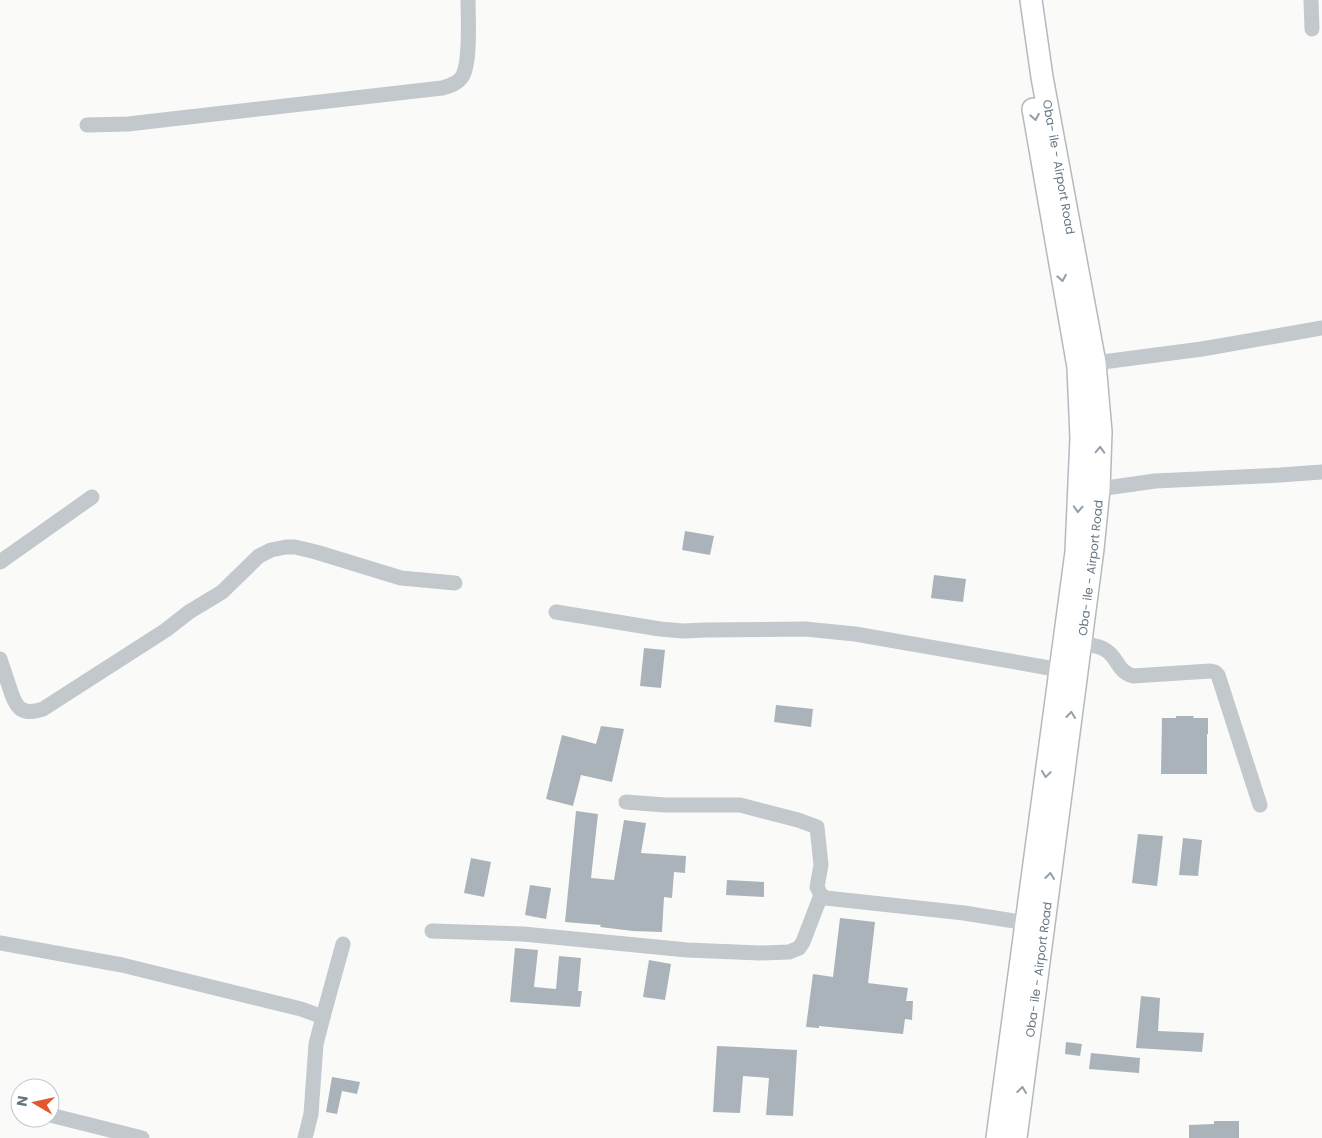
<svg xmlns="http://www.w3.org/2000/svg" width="1322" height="1138" font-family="Poppins,sans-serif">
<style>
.building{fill:#aab3b9}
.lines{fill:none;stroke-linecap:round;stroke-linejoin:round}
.secondary-casing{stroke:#b3babf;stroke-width:24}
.street{stroke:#c3c8cc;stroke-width:15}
.secondary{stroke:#fff;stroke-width:21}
.oneway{stroke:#939fa8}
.labels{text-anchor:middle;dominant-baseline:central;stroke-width:5;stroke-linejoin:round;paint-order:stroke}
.street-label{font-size:12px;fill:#657683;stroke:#fff}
</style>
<rect width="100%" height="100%" fill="#fafaf8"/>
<!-- building -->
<g class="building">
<path d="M685 531 714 536 710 555 682 550Z"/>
<path d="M934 575 966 579 963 602 931 598Z"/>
<path d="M644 648 665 650 661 688 640 686Z"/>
<path d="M776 705 813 709 811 727 774 722Z"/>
<path d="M1176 716H1194L1193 718H1208V734H1207V774H1161L1162 718H1176Z"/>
<path d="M601 726 624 729 612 782 581 775 573 806 546 799 562 735 596 744Z"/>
<path d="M576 811 598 814 591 878 614 880 624 820 646 823 641 853 686 856 685 873 674 872 672 898 664 897 662 932 633 931 600 927 601 925 565 922Z"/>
<path d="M1138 834 1163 836 1157 886 1132 883Z"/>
<path d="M1183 838 1202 840 1198 876 1179 875Z"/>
<path d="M471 858 491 862 484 897 464 893Z"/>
<path d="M727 880 764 882V897L726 895Z"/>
<path d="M530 885 551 888 546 919 525 915Z"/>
<path d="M840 918 875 922 868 983 908 988 906 1001H913L912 1020 905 1019 903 1034 819 1026V1028L806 1027 813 974 833 977Z"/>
<path d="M515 948 538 950 534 987 556 989 559 956 581 958 578 991H582L580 1007 510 1002Z"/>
<path d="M649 960 671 964 665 1000 643 997Z"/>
<path d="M1141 996 1160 998 1158 1031 1204 1033 1202 1052 1136 1048Z"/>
<path d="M1066 1042 1082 1044 1080 1056 1065 1054Z"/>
<path d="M717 1046 797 1050 793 1116 766 1115 769 1078 743 1076 740 1113 713 1112Z"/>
<path d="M1091 1053 1140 1058 1139 1073 1089 1069Z"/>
<path d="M332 1077 360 1082 357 1094 342 1091 337 1114 326 1112Z"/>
<path d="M1214 1121H1239V1138H1189V1125L1214 1124Z"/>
</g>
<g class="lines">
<defs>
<g id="secondary">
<path d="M997 1138 1076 552 1081 438 1078 367 1033 109"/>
<path id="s1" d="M1016 1138 1093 549 1099 489 1101 432 1095 363 1042 77 1031 0"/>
</g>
</defs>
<!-- secondary casing -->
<use href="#secondary" class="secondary-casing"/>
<!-- street -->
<g class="street">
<path d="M1311 0 1312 29"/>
<path d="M87 125 128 124 442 88C449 86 457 84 462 77 471 63 468 17 468 0"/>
<path d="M1095 363 1202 349 1322 328"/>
<path d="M1099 489 1155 481 1280 475 1322 472"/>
<path d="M0 562 92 497"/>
<path d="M556 612 660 629 683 631 706 630 805 629 855 634 1061 670"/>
<path d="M1080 643C1088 645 1097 645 1104 649 1119 657 1115 670 1133 676L1210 671 1215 672 1218 675 1260 805"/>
<path d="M0 659C3 668 6 677 9 686 15 706 20 717 43 709L166 630 189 612 222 592 259 556 271 550 286 547H295L316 552 401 578 455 583"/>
<path d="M626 802 665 805H740L798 820 817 827 821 865 817 887 821 895 826 898 964 913 1026 923"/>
<path d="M432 931 523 934 687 950 760 953 789 952 799 948 803 942 821 895"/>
<path d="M0 943 122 965 301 1009 323 1017 316 1044 311 1114 305 1138"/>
<path d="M323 1017 343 944"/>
<path d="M50 1115 142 1138"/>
</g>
<!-- secondary -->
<use href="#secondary" class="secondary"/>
</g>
<!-- one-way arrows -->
<defs><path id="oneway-chevron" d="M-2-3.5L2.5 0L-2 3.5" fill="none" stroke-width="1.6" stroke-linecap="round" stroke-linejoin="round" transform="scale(1.25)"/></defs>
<g class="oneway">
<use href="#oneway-chevron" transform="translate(1035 117) rotate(80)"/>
<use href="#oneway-chevron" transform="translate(1062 278) rotate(80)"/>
<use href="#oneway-chevron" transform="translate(1100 450) rotate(-88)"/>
<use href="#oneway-chevron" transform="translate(1078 509) rotate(93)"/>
<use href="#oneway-chevron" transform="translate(1071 715) rotate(-83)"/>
<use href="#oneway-chevron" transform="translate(1046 774) rotate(98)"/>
<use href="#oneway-chevron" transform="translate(1050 876) rotate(-83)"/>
<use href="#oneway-chevron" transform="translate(1022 1090) rotate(-83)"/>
</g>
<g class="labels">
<!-- street labels -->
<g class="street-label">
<text transform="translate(1059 167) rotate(80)">Oba- ile - Airport Road</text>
<text stroke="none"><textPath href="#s1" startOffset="575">Oba- ile - Airport Road</textPath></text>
<text stroke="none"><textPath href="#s1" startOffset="170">Oba- ile - Airport Road</textPath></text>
</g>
</g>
<!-- north arrow -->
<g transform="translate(35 1103) rotate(279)"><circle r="24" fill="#ffffff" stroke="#c1c8cd"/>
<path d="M0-4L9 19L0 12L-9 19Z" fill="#e4572e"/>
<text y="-8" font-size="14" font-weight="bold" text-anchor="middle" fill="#657683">N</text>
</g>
</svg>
